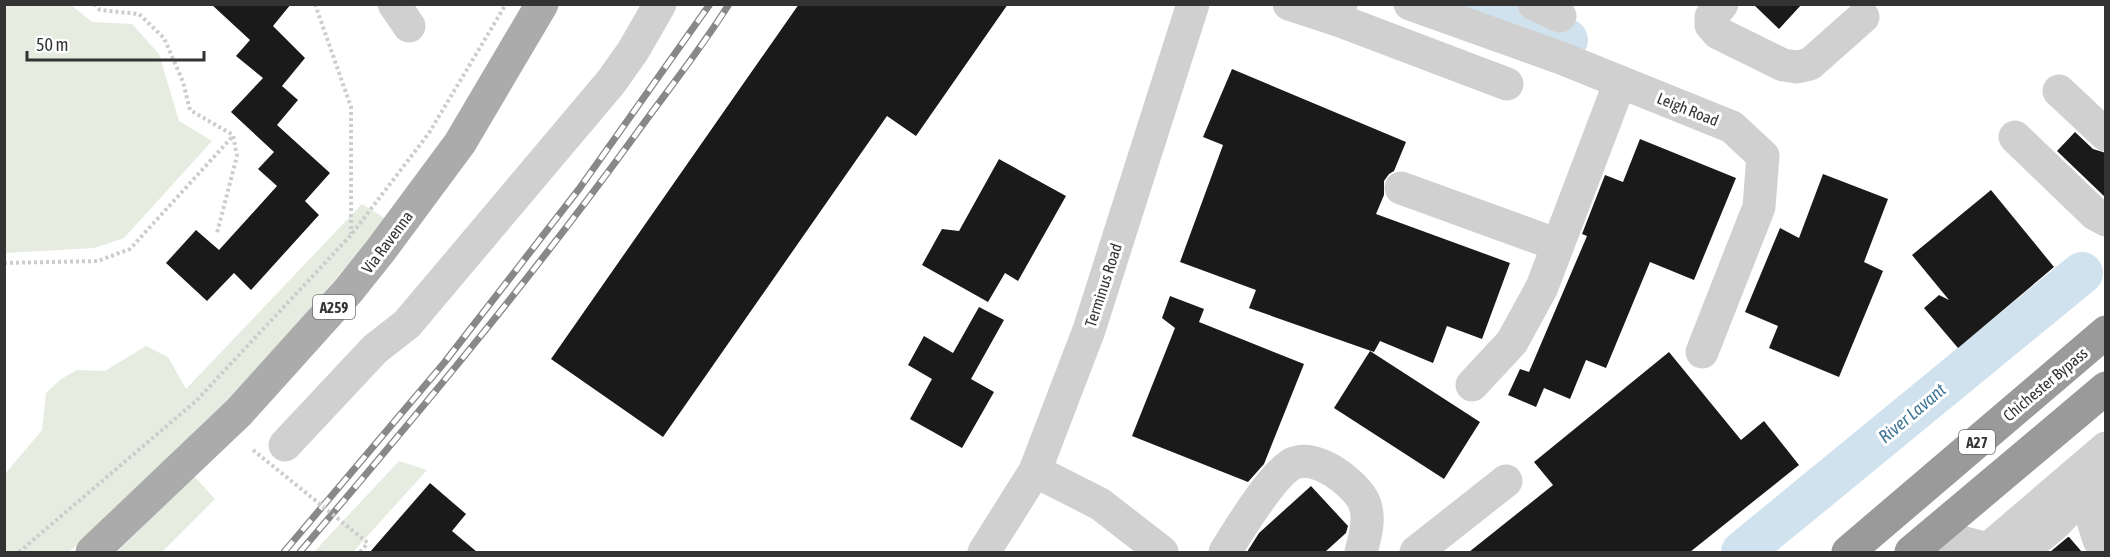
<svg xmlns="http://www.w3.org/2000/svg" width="2110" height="557" font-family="'Asap Condensed',sans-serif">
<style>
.green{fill:#e6ecdf}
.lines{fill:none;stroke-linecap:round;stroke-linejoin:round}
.river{stroke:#cfe2ee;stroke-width:42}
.building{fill:#1a1a1a}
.path{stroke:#cdcdcd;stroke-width:4;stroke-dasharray:3 3;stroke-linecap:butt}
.minor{stroke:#d0d0d0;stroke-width:33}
.major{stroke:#ababab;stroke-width:33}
.highway{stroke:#9a9a9a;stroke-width:33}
.rail-casing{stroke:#888;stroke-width:7}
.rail{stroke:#fff;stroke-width:4.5;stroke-dasharray:14;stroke-linecap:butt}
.path-bridge{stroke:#cdcdcd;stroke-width:4;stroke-dasharray:3 3;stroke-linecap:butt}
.labels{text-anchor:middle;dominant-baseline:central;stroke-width:6;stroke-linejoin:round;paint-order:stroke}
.shield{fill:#fff;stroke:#707070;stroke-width:1.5}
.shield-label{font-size:15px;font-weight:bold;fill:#333}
.street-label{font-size:16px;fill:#333;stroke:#fff}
.water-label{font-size:18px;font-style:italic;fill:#3f7597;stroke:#fff}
</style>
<rect width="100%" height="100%" fill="#fff"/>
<!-- green -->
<g class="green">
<path d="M4 5H71L92 22 132 24 159 54 179 121 212 141 124 238 95 248 5 253Z"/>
<path d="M362 204 386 219 231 403 69 552H5L4 475 42 430 46 393 61 379 77 370 105 371 146 346 168 357 186 389Z"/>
<path d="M399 461 427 470 353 552H314Z"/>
<path d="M194 476 215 499 162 552H117Z"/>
</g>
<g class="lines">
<!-- river -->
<g class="river">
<path d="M1469 4 1567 40"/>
<path d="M1742 552 2082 273"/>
</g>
</g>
<!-- building -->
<g class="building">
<path d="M211 4H291L273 26 305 58 282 86 298 100 277 125 330 173 305 201 319 215 251 290 234 273 207 301 166 263 196 230 219 250 277 186 258 169 274 152 231 112 263 78 236 56 250 40Z"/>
<path d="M799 4H1008L916 136 887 116 663 437 551 359Z"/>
<path d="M1753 4H1802L1779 29Z"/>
<path d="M1232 69 1406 142 1394 171 1389 174 1384 181V195L1376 214 1510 263 1482 339 1447 326 1433 363 1380 341 1374 352 1249 308 1256 290 1180 262 1223 145 1203 137Z"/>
<path d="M2075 132 2093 149 2106 153V198L2057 151Z"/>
<path d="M1640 139 1736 178 1694 280 1650 262 1606 368 1586 360 1570 399 1544 388 1536 407 1508 395 1520 369 1529 372 1587 236 1582 234 1605 175 1623 182Z"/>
<path d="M999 159 1066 196 1018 281 1005 273 988 302 922 265 942 229 959 231Z"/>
<path d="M1823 174 1888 199 1864 262 1883 271 1839 377 1769 348 1778 326 1745 312 1780 228 1799 238Z"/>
<path d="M1991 190 2054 267 1958 348 1924 308 1939 295 1949 300 1912 255Z"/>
<path d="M1170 296 1204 309 1199 322 1304 364 1264 464 1248 482 1132 436 1175 328 1162 318Z"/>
<path d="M979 307 1004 320 971 379 994 392 962 448 910 419 932 379 908 365 924 336 953 353Z"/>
<path d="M1370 351 1480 422 1444 479 1334 408Z"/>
<path d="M1669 352 1741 440 1764 421 1799 465 1690 552H1469L1553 485 1534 462Z"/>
<path d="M430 483 466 514 452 531 477 552H370Z"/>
<path d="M1311 486 1348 526 1346 533 1325 552H1247L1259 533Z"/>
<path d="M2069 537 2082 552H2050L2068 537Z"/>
</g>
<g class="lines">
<!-- path -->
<g class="path">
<path d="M94 4 100 10 139 14 164 38 183 82 190 110 233 135 237 156 217 233"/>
<path d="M315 4 351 107V234"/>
<path d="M4 263 98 261 130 249 233 136"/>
<path d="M19 552 196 401 351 235 429 133 506 4"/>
<path d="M360 552 368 543"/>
</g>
<!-- minor -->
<g class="minor">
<path d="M394 4 409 26"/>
<path d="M1289 4 1338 20 1341 4"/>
<path d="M1410 4 1561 58 1732 127 1763 156 1759 207 1702 352"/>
<path d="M1534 4 1560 16"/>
<path d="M1722 4 1711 17V25L1718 33 1783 65 1797 67 1810 64 1863 17"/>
<path d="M1338 20 1507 84"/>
<path d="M2059 91 2106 135"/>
<path d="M2015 137 2095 214 2106 220"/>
<path d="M1401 188 1558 245"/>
<path d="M1472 385 1512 342 1542 287 1620 82"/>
<path d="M285 445 375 349 407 324 611 82 633 51 660 4"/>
<path d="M1035 471 1100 504 1162 552"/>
<path d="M2094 483 2089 508 2099 540 2106 551"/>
<path d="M984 552 1035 471 1089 330 1193 4"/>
<path d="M1225 552C1238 531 1271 476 1292 464 1315 452 1354 482 1364 502 1371 517 1365 538 1361 552"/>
<path d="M1416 552 1506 481"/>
<path d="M1941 552 1961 542 1988 549 2106 448"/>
<path d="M2021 552 2056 523 2094 483 2095 479"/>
</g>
<!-- major -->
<path class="major" d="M92 552 239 412 348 291 380 251 460 143 542 4"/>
<!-- highway -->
<g class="highway">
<path d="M1848 552 2106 332"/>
<path d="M1911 552 2106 388"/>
</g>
<defs>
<g id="rail">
<path d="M284 552 444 363 579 189 710 4"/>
<path d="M300 552C416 416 531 279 636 134 667 91 701 49 729 4"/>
</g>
</defs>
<!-- rail casing -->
<use href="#rail" class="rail-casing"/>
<!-- rail -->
<use href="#rail" class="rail"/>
<!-- path-bridge -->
<path class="path-bridge" d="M253 450 368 543"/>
</g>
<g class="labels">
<!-- shield labels -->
<g class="shield">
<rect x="313" y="295" width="42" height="24" rx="4.5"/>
<rect x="1959" y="430" width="36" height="24" rx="4.5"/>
</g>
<g class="shield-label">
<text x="334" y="307">A259</text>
<text x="1977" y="442">A27</text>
</g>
<!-- street labels -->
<g class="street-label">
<text transform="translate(1688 109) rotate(22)">Leigh Road</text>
<text transform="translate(387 242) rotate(-53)">Via Ravenna</text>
<text transform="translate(1103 285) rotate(-72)">Terminus Road</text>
<text transform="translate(2045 384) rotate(-40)">Chichester Bypass</text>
</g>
<!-- water labels -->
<g class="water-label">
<text transform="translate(1912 413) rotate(-40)">River Lavant</text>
</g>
</g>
<!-- border -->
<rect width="2110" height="557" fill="none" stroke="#333333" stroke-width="12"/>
<!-- scale -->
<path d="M27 51v9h177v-9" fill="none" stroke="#333333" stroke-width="3"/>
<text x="36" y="51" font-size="18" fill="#333333" stroke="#ffffff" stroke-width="4.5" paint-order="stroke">50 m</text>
</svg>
